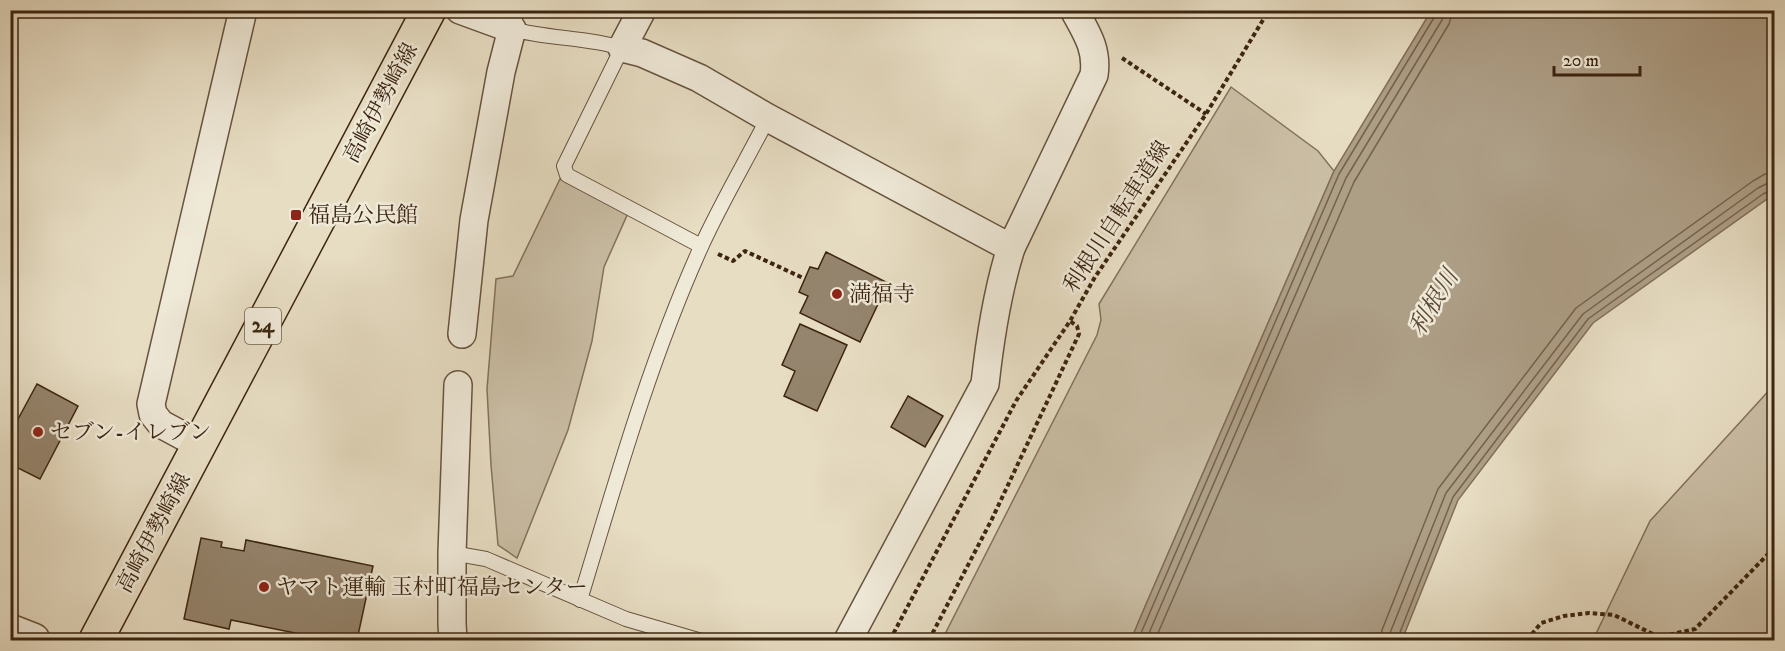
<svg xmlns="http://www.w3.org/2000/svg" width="1785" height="651" font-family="'IM FELL DW Pica','Noto Serif JP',serif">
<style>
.green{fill:#cabea5;stroke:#83725b;stroke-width:1.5}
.water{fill:#ad9e86;stroke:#806e57;stroke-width:1.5}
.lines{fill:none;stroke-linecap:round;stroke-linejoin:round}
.shore{stroke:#74624c;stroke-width:1.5}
.building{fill:#95856e;stroke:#3c2511;stroke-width:1.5}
.service-casing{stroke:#67533e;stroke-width:16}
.minor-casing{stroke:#67533e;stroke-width:30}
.tertiary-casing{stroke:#67533e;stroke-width:36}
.primary-casing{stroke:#3c2511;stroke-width:36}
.path{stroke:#3c2511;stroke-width:4;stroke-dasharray:4.5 3;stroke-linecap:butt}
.service{stroke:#efe9d8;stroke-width:14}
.minor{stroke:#efe9d8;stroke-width:27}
.tertiary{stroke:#efe9d8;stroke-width:33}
.primary{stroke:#e7ddc3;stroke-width:33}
.poi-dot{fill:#8f2418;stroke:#efe9d8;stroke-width:2}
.labels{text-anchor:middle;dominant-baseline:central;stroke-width:5;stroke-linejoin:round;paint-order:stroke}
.shield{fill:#efe9d8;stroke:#72604d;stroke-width:1.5}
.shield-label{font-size:21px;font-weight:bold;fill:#3c2511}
.street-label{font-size:22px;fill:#3c2511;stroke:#efe9d8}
.poi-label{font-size:22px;fill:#3c2511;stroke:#efe9d8;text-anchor:start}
.water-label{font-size:24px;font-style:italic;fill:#5e4934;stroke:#efe9d8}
</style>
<rect width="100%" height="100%" fill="#e7ddc3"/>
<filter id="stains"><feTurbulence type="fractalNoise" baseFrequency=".00333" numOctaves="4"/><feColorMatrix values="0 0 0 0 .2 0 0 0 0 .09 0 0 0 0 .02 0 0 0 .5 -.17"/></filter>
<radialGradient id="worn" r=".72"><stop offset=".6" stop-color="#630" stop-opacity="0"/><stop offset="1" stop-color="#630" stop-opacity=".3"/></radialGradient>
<!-- green -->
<g class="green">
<path d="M1231 87 1318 151 1334 171 1144 609 1131 640H942L1097 335 1101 320 1099 304Z"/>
<path d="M560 179 628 213 604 267 592 341 568 430 517 558 498 545 491 465 487 389 496 279 513 276Z"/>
<path d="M1774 385V640H1593L1650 521Z"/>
</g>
<!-- water -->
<path class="water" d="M1431 11H1774V194L1593 323 1458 500 1402 640H1131L1144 609 1334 171Z"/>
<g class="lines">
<!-- shore -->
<g class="shore">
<path d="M1138 640 1339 174 1435 16 1436 10"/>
<path d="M1146 640 1346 178 1442 20 1444 10"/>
<path d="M1155 640 1354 182 1449 24 1453 10"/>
<path d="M1380 640 1382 630 1438 489 1576 308 1753 181 1765 174 1774 173"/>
<path d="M1389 640 1390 633 1446 493 1583 314 1758 188 1768 183 1774 182"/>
<path d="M1397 640 1453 497 1588 319 1763 194 1774 189"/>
</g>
</g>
<!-- building -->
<g class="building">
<path d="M826 252 888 283 860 342 800 313 808 296 799 292 810 267 818 269Z"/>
<path d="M800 324 847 345 817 411 784 396 795 371 782 365Z"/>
<path d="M37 384 78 406 40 479 10 464V434Z"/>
<path d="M908 396 943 416 925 447 891 427Z"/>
<path d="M201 538 222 542 221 547 244 551 246 540 373 566 357 640H330L231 620 229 629 184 619Z"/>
</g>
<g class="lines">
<defs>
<g id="service">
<path d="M517 10 512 29C547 39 586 37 622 48L564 166 567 175 701 246"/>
<path d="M452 553 486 559 626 619 698 640"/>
<path d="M580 600C616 481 650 360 701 247 721 203 746 161 768 118"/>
</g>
<g id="minor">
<path d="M460 10 512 29 501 72 474 220 462 334"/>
<path d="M642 10 622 48 642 53 699 78 768 118 1011 248"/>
<path d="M200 445 161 424 153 414 151 404 243 10"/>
<path d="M453 640 452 624V553L458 385"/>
<path d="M848 640 985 384C990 339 997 292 1011 248L1094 75C1098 49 1086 32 1074 10"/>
</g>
<path id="tertiary" d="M10 631 33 640"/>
<path id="primary" d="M96 640 429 10"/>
</defs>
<!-- service casing -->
<use href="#service" class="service-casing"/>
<!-- minor casing -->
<use href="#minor" class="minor-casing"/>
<!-- tertiary casing -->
<use href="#tertiary" class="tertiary-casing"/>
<!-- primary casing -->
<use href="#primary" class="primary-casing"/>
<!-- path -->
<g class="path">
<path d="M1122 58 1206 114"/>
<path d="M718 254 733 261 745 251 803 278"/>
<path d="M890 640 1016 401 1070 321 1095 277 1206 114 1269 10"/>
<path d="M929 640 992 519 1079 334 1077 326 1070 321"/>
<path d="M1527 640 1541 623 1564 616 1589 613 1614 615 1659 637 1695 629 1774 548"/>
</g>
<!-- service -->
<use href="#service" class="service"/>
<!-- minor -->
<use href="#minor" class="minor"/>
<!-- tertiary -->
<use href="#tertiary" class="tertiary"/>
<!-- primary -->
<use href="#primary" class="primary"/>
</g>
<!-- markers -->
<g class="poi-dot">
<rect x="290" y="209" width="12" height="12" rx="3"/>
<circle cx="837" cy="294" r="6"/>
<circle cx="38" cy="432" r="6"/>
<circle cx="264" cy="587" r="6"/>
</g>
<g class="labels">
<!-- shield labels -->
<rect class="shield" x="245" y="308" width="36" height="36" rx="4.5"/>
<g class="shield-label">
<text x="263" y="326">24</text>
</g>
<!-- street labels -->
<g class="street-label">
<text transform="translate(381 103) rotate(-62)">高崎伊勢崎線</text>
<text transform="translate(1117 217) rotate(-57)">利根川自転車道線</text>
<text transform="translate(154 533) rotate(-62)">高崎伊勢崎線</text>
</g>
<!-- poi labels -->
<g class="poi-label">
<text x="308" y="215">福島公民館</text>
<text x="849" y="294">満福寺</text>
<text x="50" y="432">セブン-イレブン</text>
<text x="276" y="587">ヤマト運輸 玉村町福島センター</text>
</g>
<!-- water labels -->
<g class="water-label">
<text transform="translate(1434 303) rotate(-59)">利根川</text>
</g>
</g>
<!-- margin -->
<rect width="1785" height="651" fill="none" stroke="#e7ddc3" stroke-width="36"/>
<rect x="12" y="12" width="1761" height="627" fill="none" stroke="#3c2511" stroke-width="3"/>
<rect x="18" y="18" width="1749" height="615" fill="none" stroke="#3c2511" stroke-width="1.5"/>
<!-- scale -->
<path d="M1554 66v9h86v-9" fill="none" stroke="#3c2511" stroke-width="3"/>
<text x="1563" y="66" font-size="18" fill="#3c2511" stroke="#efe9d8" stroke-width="4.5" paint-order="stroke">20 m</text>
<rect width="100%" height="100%" filter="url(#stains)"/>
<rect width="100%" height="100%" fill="url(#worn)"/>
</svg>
